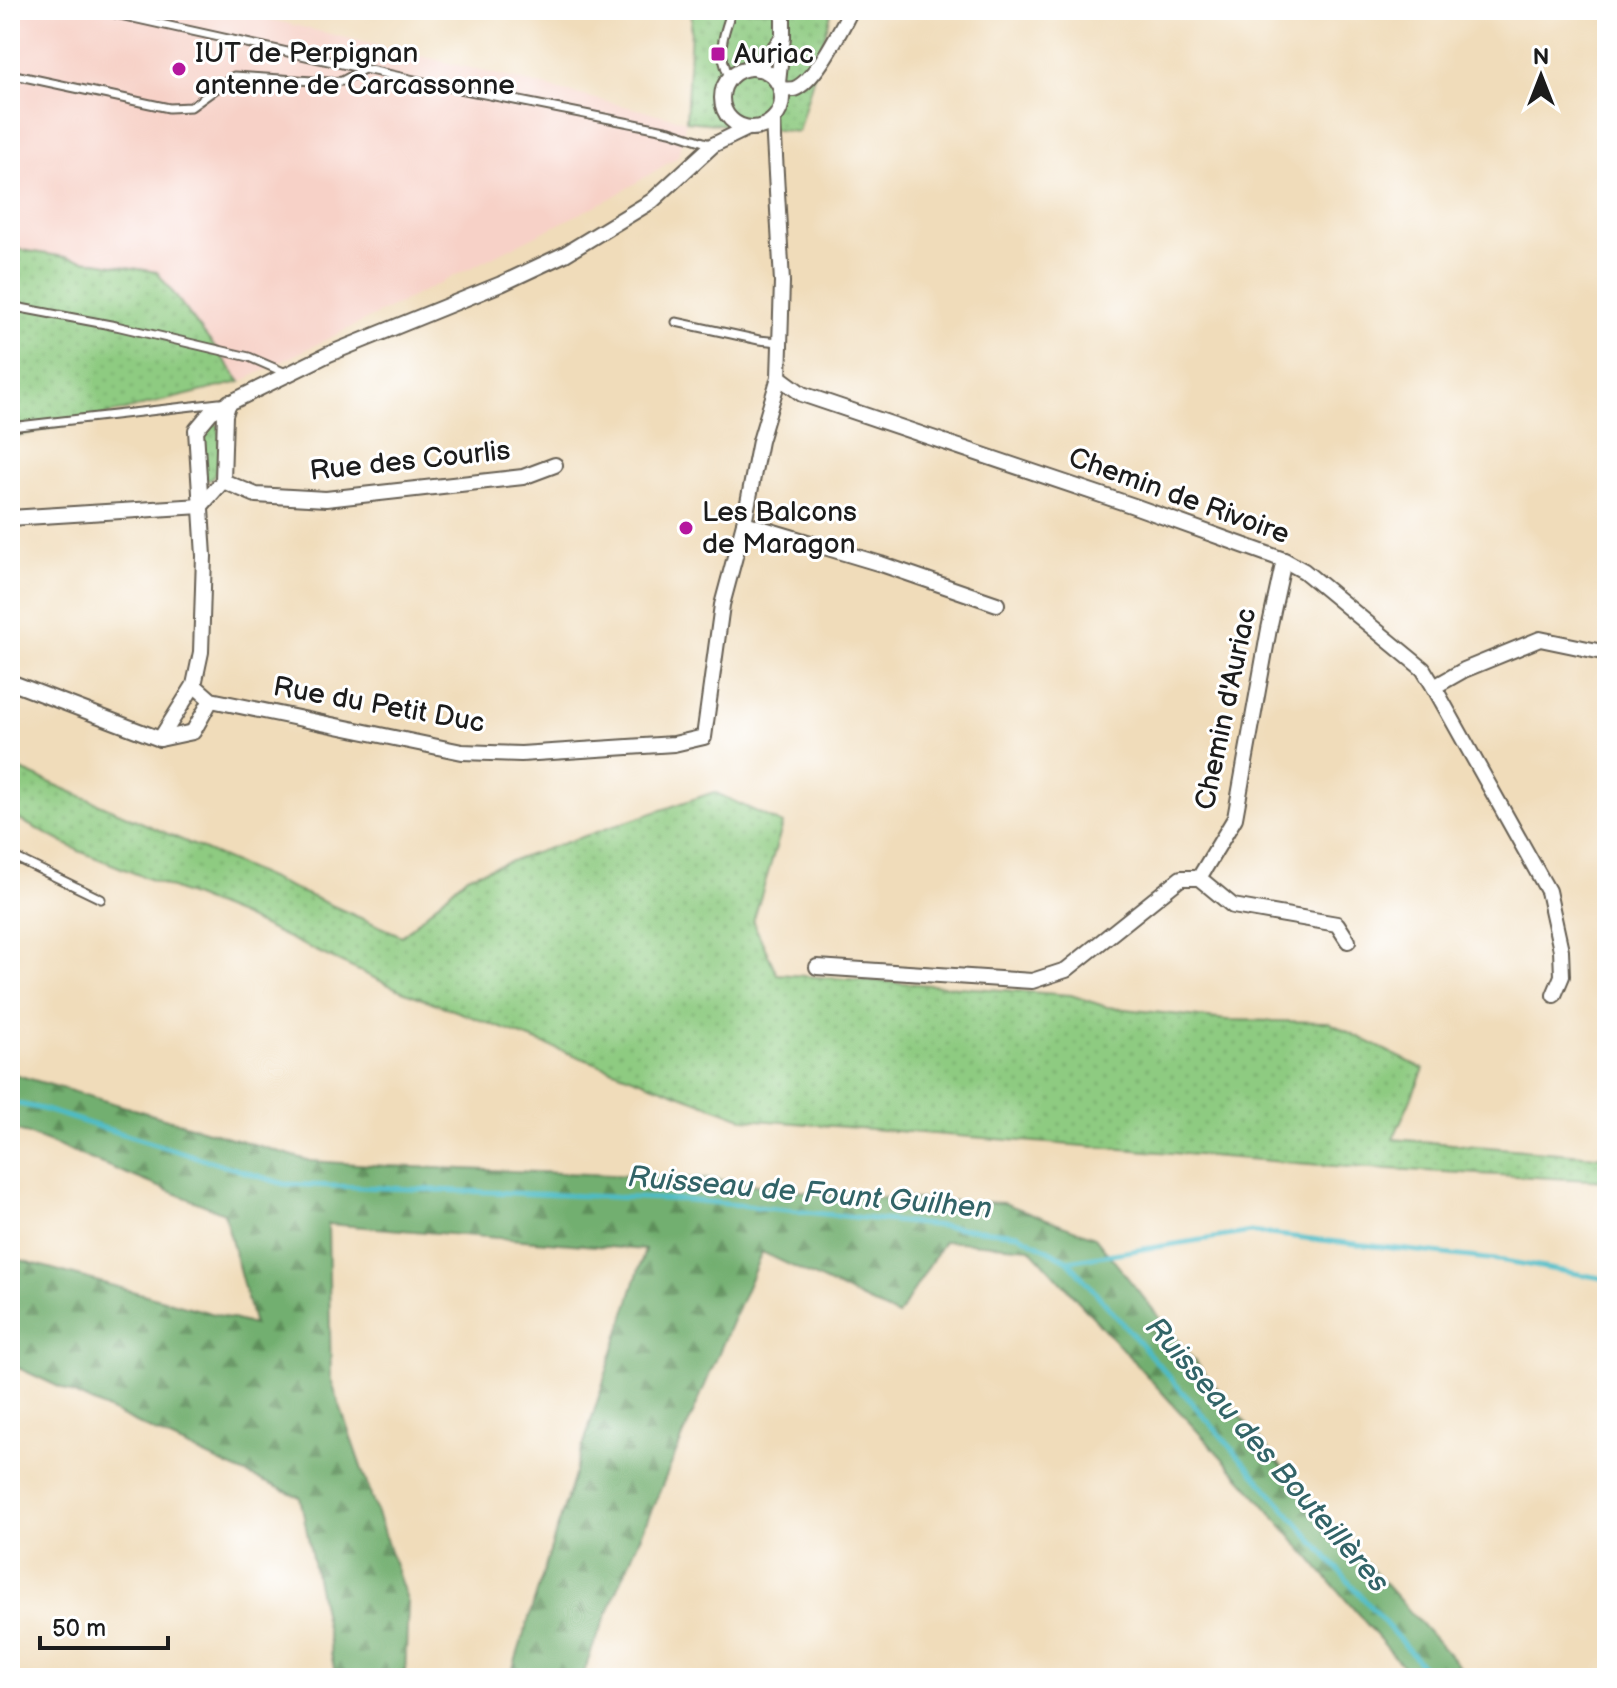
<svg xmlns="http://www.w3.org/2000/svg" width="1617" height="1688" font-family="'Balsamiq Sans',sans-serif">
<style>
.built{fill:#f7d1c7}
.grass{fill:url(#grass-dots);stroke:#55744e;stroke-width:2}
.forest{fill:url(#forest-firs);stroke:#476646;stroke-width:2}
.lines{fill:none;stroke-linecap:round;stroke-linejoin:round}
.stream{stroke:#4dbbc5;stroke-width:5}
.lane-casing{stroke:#665f53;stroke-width:11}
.street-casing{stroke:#665f53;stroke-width:18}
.lane{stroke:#fff;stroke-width:7}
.street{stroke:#fff;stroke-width:14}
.poi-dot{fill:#b5179e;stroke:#fff;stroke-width:3}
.labels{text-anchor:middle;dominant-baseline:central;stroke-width:6;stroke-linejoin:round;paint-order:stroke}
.poi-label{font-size:28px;fill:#1c1c1c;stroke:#fff;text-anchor:start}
.street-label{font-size:28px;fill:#1c1c1c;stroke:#fff}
.water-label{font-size:30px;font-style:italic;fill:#326468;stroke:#fff}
</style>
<defs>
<pattern id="grass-dots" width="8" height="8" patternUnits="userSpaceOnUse" patternTransform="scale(2)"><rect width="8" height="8" fill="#8ecb81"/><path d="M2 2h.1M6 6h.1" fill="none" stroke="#7aae6f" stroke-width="1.8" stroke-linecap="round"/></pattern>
<pattern id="forest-firs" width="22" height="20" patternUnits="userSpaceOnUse" patternTransform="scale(2)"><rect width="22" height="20" fill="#72af6f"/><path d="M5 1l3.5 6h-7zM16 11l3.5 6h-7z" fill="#5d8e5a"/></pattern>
</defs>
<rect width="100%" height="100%" fill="#fff"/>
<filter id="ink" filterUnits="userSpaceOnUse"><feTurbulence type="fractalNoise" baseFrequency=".0125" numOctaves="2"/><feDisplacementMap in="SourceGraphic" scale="16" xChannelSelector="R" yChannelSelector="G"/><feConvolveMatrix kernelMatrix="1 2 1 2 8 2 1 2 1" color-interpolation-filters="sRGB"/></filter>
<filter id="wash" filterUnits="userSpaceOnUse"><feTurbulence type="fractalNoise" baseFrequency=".006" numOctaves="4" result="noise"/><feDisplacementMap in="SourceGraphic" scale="32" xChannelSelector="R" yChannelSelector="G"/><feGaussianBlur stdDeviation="1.8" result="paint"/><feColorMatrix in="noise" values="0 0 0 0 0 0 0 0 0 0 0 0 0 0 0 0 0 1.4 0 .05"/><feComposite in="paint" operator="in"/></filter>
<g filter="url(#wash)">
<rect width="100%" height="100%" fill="#f0dcba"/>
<!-- built -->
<path class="built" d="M10 10H232L686 121 678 157 611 198 241 382 157 272 10 248Z"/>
<!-- grass -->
<g class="grass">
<path d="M692 10H832L798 132 686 121Z"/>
<path d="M10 248 157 272 241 382 10 438Z"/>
<path d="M213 422 219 426C219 445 222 464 211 480L205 479 200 434 209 423Z"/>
<path d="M10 765 402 936 467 876 714 792 783 824 753 922 777 974 1071 995 1107 1007 1227 1020 1328 1022 1424 1069 1393 1139 1607 1157V1181L1334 1166 745 1119 402 991 239 915 79 851 10 815Z"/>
</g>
<!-- forest -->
<path class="forest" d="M10 1073 311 1161 387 1166 713 1179 838 1196 1004 1203 1095 1237 1192 1358 1312 1503 1470 1678H1413L1255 1494 1030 1248 944 1241 898 1316 762 1252 593 1647 582 1678H510L645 1250 328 1224 331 1380 408 1603 405 1678H336L300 1497 230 1467 10 1364V1257L254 1325 224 1213 28 1134 10 1129Z"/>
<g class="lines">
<!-- stream -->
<g class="stream">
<path d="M10 1102 42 1109 284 1184 689 1200 1018 1234 1068 1261 1251 1232 1505 1261 1607 1279"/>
<path d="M1068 1261 1433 1678"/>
</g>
</g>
</g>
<g filter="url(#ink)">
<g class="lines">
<defs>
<g id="lane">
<path d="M97 10 419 81 670 131 713 145"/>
<path d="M10 74 169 108 191 107 234 76 329 82 342 81 364 69"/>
<path d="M730 79C717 52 722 37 732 10"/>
<path d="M10 306 116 326 249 357 286 373"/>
<path d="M676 322 759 340 779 342"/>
<path d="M10 427 219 403"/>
<path d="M10 855 101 899"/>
</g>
<g id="street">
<circle cx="752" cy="98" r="30"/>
<path d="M758 69 783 37"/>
<path d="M778 83 783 36V10"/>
<path d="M781 90C782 90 793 89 794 89 816 81 840 30 851 10"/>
<path d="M779 377 802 394 1134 506 1284 560 1304 571 1423 669 1434 687 1548 891 1561 950 1562 976 1554 995"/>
<path d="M223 481 256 495 326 499 523 477 555 465"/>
<path d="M223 481 225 415 229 402"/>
<path d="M10 518 201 506 223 481"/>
<path d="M744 523 881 564 997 604"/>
<path d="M10 682 160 739 193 732 211 700"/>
<path d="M194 685 211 700 462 752 521 754 674 744 704 737 722 605 744 523 760 441 779 377 782 282 773 120"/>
<path d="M1434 687 1464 670 1540 639 1607 653"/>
<path d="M160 739 194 685 201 652 204 556 196 430 211 412 329 354 501 284 565 254 652 201 713 145 748 128"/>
<path d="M1199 878 1233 906 1337 924 1348 941"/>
<path d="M817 967 1032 981 1066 970 1181 878H1199L1235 818 1269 629 1284 560"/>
</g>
</defs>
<!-- lane casing -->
<use href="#lane" class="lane-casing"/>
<!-- street casing -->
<use href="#street" class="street-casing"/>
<!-- lane -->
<use href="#lane" class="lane"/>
<!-- street -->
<use href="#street" class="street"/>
</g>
</g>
<!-- markers -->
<g class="poi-dot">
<rect x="710" y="46" width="16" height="16" rx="4"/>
<circle cx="179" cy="69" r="8"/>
<circle cx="686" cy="528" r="8"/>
</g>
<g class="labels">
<!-- poi labels -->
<g class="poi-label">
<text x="195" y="53">IUT de Perpignan<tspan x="195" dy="32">antenne de Carcassonne</tspan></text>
<text x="734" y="54">Auriac</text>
<text x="702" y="512">Les Balcons<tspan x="702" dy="32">de Maragon</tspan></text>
</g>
<!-- street labels -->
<g class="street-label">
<text transform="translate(410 461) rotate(-6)">Rue des Courlis</text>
<text transform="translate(1179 496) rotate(20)">Chemin de Rivoire</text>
<text transform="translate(379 705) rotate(10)">Rue du Petit Duc</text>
<text transform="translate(1226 709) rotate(-78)">Chemin d'Auriac</text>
</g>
<!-- water labels -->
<g class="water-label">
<text transform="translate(810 1193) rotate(5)">Ruisseau de Fount Guilhen</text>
<text transform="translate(1267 1455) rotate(49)">Ruisseau des Bouteillères</text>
</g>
</g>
<!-- margin -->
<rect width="1617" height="1688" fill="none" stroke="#fff" stroke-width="40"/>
<!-- north arrow -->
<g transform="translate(1541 76)" stroke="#ffffff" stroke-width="6" paint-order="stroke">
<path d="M0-6L14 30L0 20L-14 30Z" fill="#1c1c1c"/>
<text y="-12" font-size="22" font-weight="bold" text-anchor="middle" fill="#1c1c1c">N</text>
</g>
<!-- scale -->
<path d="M40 1636v12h128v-12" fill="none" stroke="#1c1c1c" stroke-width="4"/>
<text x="52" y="1636" font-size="24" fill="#1c1c1c" stroke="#ffffff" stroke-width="6" paint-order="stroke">50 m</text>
</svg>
